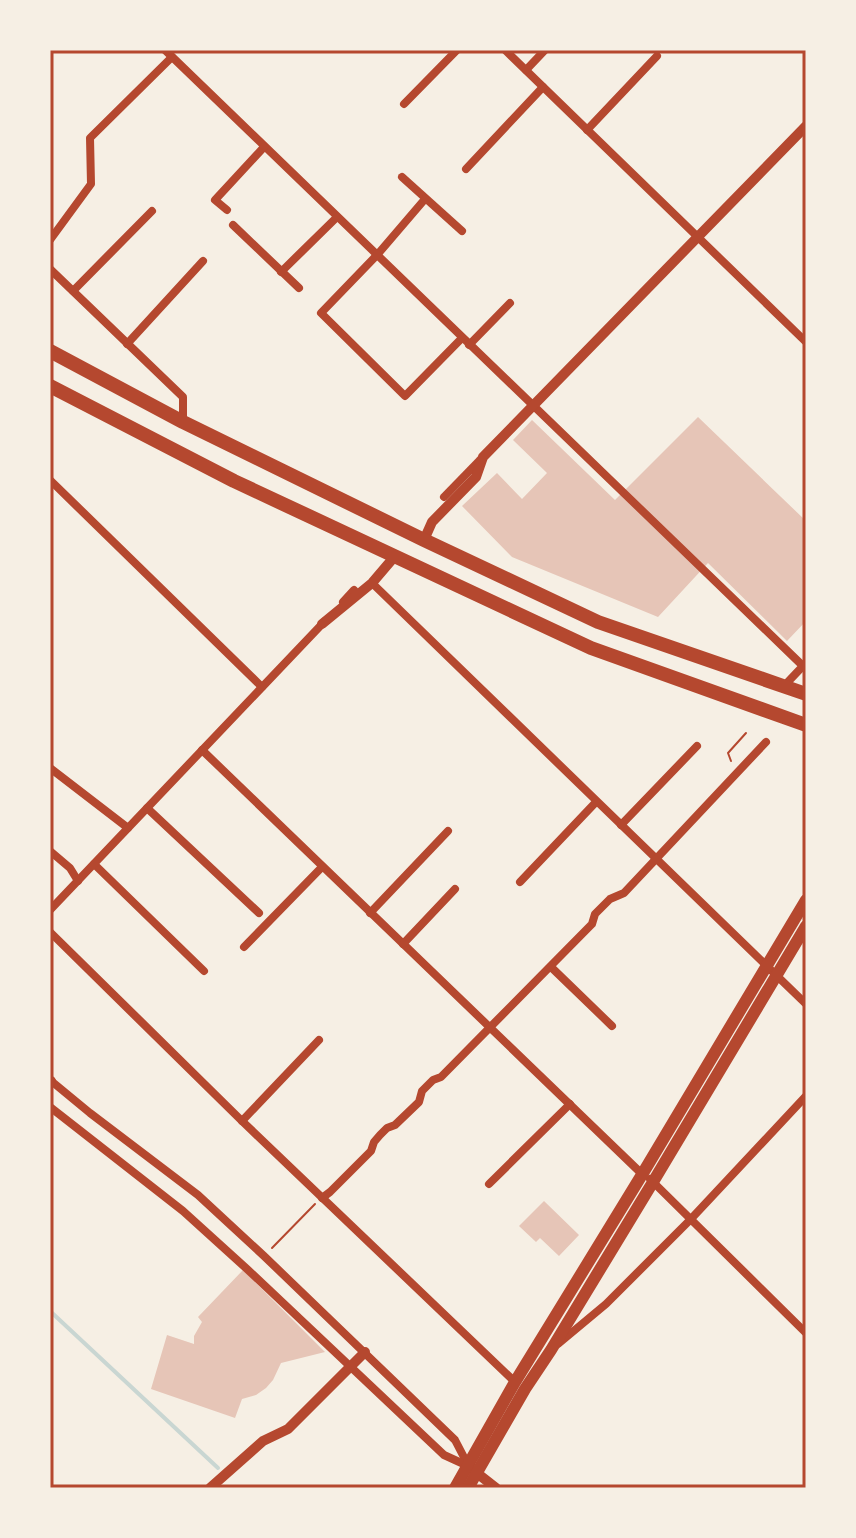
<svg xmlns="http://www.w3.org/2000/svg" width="856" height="1538" font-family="'PT Sans',sans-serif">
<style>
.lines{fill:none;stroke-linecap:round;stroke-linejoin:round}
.stream{stroke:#c9d6d2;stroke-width:4}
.building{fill:#e6c5b7}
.path{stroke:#b5482f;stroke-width:2}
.minor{stroke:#b5482f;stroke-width:8}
.tertiary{stroke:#b5482f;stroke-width:10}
.primary{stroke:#b5482f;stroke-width:12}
.trunk{stroke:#b5482f;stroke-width:14}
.neatline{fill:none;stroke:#b5482f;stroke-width:3}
</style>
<rect width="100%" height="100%" fill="#f6efe4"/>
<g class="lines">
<!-- stream -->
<path class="stream" d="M50 1311 218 1468"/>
</g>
<!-- building -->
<g class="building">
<path d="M698 417 806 521V621L787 641 708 563 658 617 512 557 462 506 497 473 522 499 547 473 513 440 532 420 615 500Z"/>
<path d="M544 1201 579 1235 559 1256 540 1238 536 1242 519 1226Z"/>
<path d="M243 1270 325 1352 281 1363 273 1380 266 1388 256 1395 242 1399 235 1418 151 1389 167 1335 194 1344V1336L202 1322 198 1317Z"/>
</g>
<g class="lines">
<!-- path -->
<g class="path">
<path d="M731 761 728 753 746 733"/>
<path d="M272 1248 315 1204"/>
</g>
<!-- minor -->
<g class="minor">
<path d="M165 50 803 666 784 686"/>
<path d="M505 50 806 342"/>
<path d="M526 70 545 50"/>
<path d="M404 104 457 50"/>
<path d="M587 130 657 56"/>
<path d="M466 169 543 87"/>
<path d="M402 177 462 231"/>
<path d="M425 199 377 255 321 313 405 396 462 338"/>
<path d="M227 210 215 200 264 147"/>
<path d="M233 225 299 288"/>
<path d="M50 240 91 184 90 138 172 57"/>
<path d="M50 269 183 397V422"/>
<path d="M281 272 337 217"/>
<path d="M73 291 152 211"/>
<path d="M127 344 203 261"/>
<path d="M469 345 510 303"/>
<path d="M50 480 262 687"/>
<path d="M444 497 480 460"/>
<path d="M372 583 806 1004"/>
<path d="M343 602 354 590"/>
<path d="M202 750 642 1174"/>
<path d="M50 768 128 828"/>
<path d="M147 808 259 913"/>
<path d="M621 825 697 746"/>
<path d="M50 851 70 868 78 881"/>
<path d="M94 864 204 971"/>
<path d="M520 882 596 802"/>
<path d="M50 910 325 621"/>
<path d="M370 913 448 831"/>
<path d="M50 932 242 1121 515 1382"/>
<path d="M403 944 455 889"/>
<path d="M244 947 322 867"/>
<path d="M551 967 612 1026"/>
<path d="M50 1080 90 1113 198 1195 264 1256 455 1440 468 1465"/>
<path d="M50 1107 183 1211 247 1269 444 1455 468 1466"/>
<path d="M242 1121 319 1040"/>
<path d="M650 1179 806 1333"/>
<path d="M489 1184 570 1104"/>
<path d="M322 1198 330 1192 371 1151 374 1142 380 1135 387 1128 395 1125 419 1102 422 1091 433 1080 441 1077 592 924 595 914 610 899 624 893 766 742"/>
<path d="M558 1344 606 1304 690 1220 806 1096"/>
</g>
<!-- tertiary -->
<g class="tertiary">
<path d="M424 540 432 522 476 477 483 457 806 126"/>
<path d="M322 624 372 583 395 556"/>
<path d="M50 1083 51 1081"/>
<path d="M473 1470 496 1488"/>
<path d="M210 1488 263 1441 288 1429 365 1352"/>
</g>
<!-- primary -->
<g class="primary">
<path d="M455 1488 515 1382 643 1173 806 900"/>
<path d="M468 1488 525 1389 551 1350 653 1182 806 926"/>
</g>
<!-- trunk -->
<g class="trunk">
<path d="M50 351 183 422 424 540 598 622 806 694"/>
<path d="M50 386 234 481 591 648 806 725"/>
</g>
</g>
<!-- border -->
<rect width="856" height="1538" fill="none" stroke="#f6efe4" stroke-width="104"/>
<rect x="52" y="52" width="752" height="1434" class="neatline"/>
</svg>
